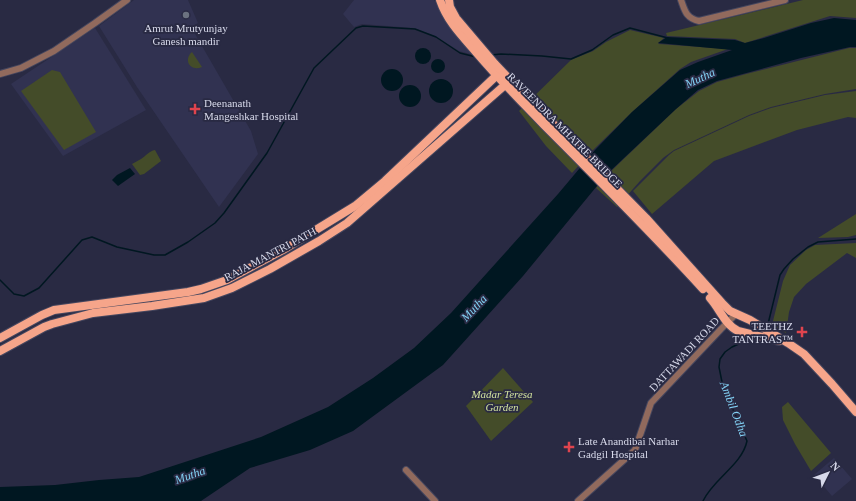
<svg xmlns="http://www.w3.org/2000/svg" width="856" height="501" font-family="'Times New Roman',serif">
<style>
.built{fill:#313251}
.green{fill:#444c29}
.water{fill:#001721}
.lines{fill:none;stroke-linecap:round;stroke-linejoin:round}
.stream{stroke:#001721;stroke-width:1.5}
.minor-casing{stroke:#45465e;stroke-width:8}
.major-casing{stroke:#45465e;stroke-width:10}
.minor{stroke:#916a5d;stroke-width:6}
.major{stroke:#f6a58a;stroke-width:8}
.worship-dot{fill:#6b7280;stroke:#292a43;stroke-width:1.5}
.health-dot{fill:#e0444e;stroke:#292a43;stroke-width:1.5}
.labels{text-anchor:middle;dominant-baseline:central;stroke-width:3.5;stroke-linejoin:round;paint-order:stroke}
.poi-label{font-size:11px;fill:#d7d9ea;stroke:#292a43;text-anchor:start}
.street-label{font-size:11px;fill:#d7d9ea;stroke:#292a43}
.park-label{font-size:11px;font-style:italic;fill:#d2e29d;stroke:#292a43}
.water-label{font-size:12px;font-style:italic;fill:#82d0f4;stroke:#292a43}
</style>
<rect width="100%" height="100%" fill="#292a43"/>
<!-- built -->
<g class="built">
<path d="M134 0H188L198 23 191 27 251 131 258 154 219 207 137 87 99 26Z"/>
<path d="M354 0H434L448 23 474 55 459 51 435 36 413 28 362 24 354 27 343 14Z"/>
<path d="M95 28 146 110 63 156 11 84Z"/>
<path d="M834 458 852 479 832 496 814 475Z"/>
</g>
<!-- green -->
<g class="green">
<path d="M803 0H856V18L830 16 745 43 735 39 667 36 666 33Z"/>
<path d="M630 30 664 38 658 43 659 44 728 49 691 62 680 69 632 112 593 150 572 173 546 146 519 111 571 60 593 51 606 42Z"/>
<path d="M849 48H856V89L825 94 771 107 749 115 674 150 663 158 640 181 617 207 596 188 607 175 676 109 699 91 717 82 746 74Z"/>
<path d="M192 52 202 67C190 72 183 60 192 52Z"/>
<path d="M52 70 60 72 96 132 64 150 21 91Z"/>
<path d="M856 91V118L848 117 797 130 714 161 652 214 633 191 669 155 674 151 749 116 771 108 825 95Z"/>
<path d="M155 150 161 161 144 174 140 175 132 164C135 162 138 161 141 159 146 156 149 151 155 150Z"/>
<path d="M856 214V235L848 237 818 238Z"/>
<path d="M856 243V258L847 253 806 284 794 297 789 312 786 333 772 325 783 281 790 265 806 250 815 245Z"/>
<path d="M503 368 533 402 491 441 466 406Z"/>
<path d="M788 402 831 453 811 471 795 444 783 420 782 407Z"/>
</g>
<!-- water -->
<g class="water">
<path d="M834 18 856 20V47H850L801 58 717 81 698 90 676 109 606 175 523 276 443 365 353 431 310 450 250 468 201 501H0V487L55 485 99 480 139 477 261 437 328 407 373 378 414 348 451 313 558 194 595 150 632 112 680 70 698 62 732 50 658 43 667 37 735 40 745 43 764 38 811 23Z"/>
<circle cx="423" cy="56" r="8"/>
<circle cx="438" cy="66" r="7"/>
<circle cx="392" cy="80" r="11"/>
<circle cx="441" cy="91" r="12"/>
<circle cx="410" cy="96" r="11"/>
<path d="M130 168 135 174 118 186 112 180 117 175Z"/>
</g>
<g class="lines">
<!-- stream -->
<g class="stream">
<path d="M491 55 501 54 542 56 571 59 592 50 613 35 630 28 668 38"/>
<path d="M0 280 14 294 24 296 39 288 82 240 92 237 117 247 154 255H165L188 242 215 223 224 213 267 153 314 68 356 28 363 26 415 29 436 37 460 53 476 57"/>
<path d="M765 327 768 324 780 275 784 269 793 259 808 247 818 242 856 239"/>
<path d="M703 501C713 479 742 465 747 441L723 387 719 367 720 359 725 352 732 347 743 342 752 338"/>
</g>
<defs>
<g id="minor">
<path d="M681 0C685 11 686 18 699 21L785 0"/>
<path d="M0 74 21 68 54 51 95 23 127 0"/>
<path d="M406 470 435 501"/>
<path d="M578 501 635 450 651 403 721 329 736 314"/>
</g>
<g id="major">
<path d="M440 0C447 21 462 36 476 52 498 78 521 101 544 125 598 179 652 233 703 289"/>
<path d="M449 0 450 7 456 18 495 64 517 87 646 218 722 303 730 311 750 320 788 343 804 354 832 384 856 412"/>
<path d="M710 298C720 309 725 325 738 331L779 341"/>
<path d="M0 338 42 315 54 310 188 292 201 289 227 280 283 250 355 206 385 181 496 76"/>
<path d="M0 351 44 327 52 324 93 313 152 306 204 298 232 288 270 269 319 241 347 223 505 85"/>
</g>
</defs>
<!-- minor casing -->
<use href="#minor" class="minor-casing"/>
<!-- major casing -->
<use href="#major" class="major-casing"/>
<!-- minor -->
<use href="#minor" class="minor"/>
<!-- major -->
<use href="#major" class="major"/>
</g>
<!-- markers -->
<circle class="worship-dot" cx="186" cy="15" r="4"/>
<g class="health-dot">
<path d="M193 103h4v4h4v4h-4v4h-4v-4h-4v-4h4z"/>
<path d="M800 326h4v4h4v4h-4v4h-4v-4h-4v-4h4z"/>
<path d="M567 441h4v4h4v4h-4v4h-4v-4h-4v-4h4z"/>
</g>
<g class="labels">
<!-- poi labels -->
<g class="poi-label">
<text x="186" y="28" text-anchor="middle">Amrut Mrutyunjay<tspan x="186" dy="13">Ganesh mandir</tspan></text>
<text x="204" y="103">Deenanath<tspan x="204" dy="13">Mangeshkar Hospital</tspan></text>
<text x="793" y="326" text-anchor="end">TEETHZ<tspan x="793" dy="13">TANTRAS™</tspan></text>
<text x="578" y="441">Late Anandibai Narhar<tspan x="578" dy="13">Gadgil Hospital</tspan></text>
</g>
<!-- street labels -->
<g class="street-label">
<text transform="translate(565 130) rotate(45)">RAVEENDRA MHATRE BRIDGE</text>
<text transform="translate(270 254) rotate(-28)">RAJA MANTRI PATH</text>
<text transform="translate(684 354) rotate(-47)">DATTAWADI ROAD</text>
</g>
<!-- park labels -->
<g class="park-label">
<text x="502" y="394">Madar Teresa<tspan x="502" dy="13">Garden</tspan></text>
</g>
<!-- water labels -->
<g class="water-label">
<text transform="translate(700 78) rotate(-25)">Mutha</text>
<text transform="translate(474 308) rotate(-47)">Mutha</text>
<text transform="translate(734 409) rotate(69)">Ambil Odha</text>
<text transform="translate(190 475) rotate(-19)">Mutha</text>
</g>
</g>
<!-- north arrow -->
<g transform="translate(828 473) rotate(48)" stroke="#292a43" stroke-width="3" paint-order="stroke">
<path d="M0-3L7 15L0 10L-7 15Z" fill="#d7d9ea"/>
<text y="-6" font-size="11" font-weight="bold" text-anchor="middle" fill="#d7d9ea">N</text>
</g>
</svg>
